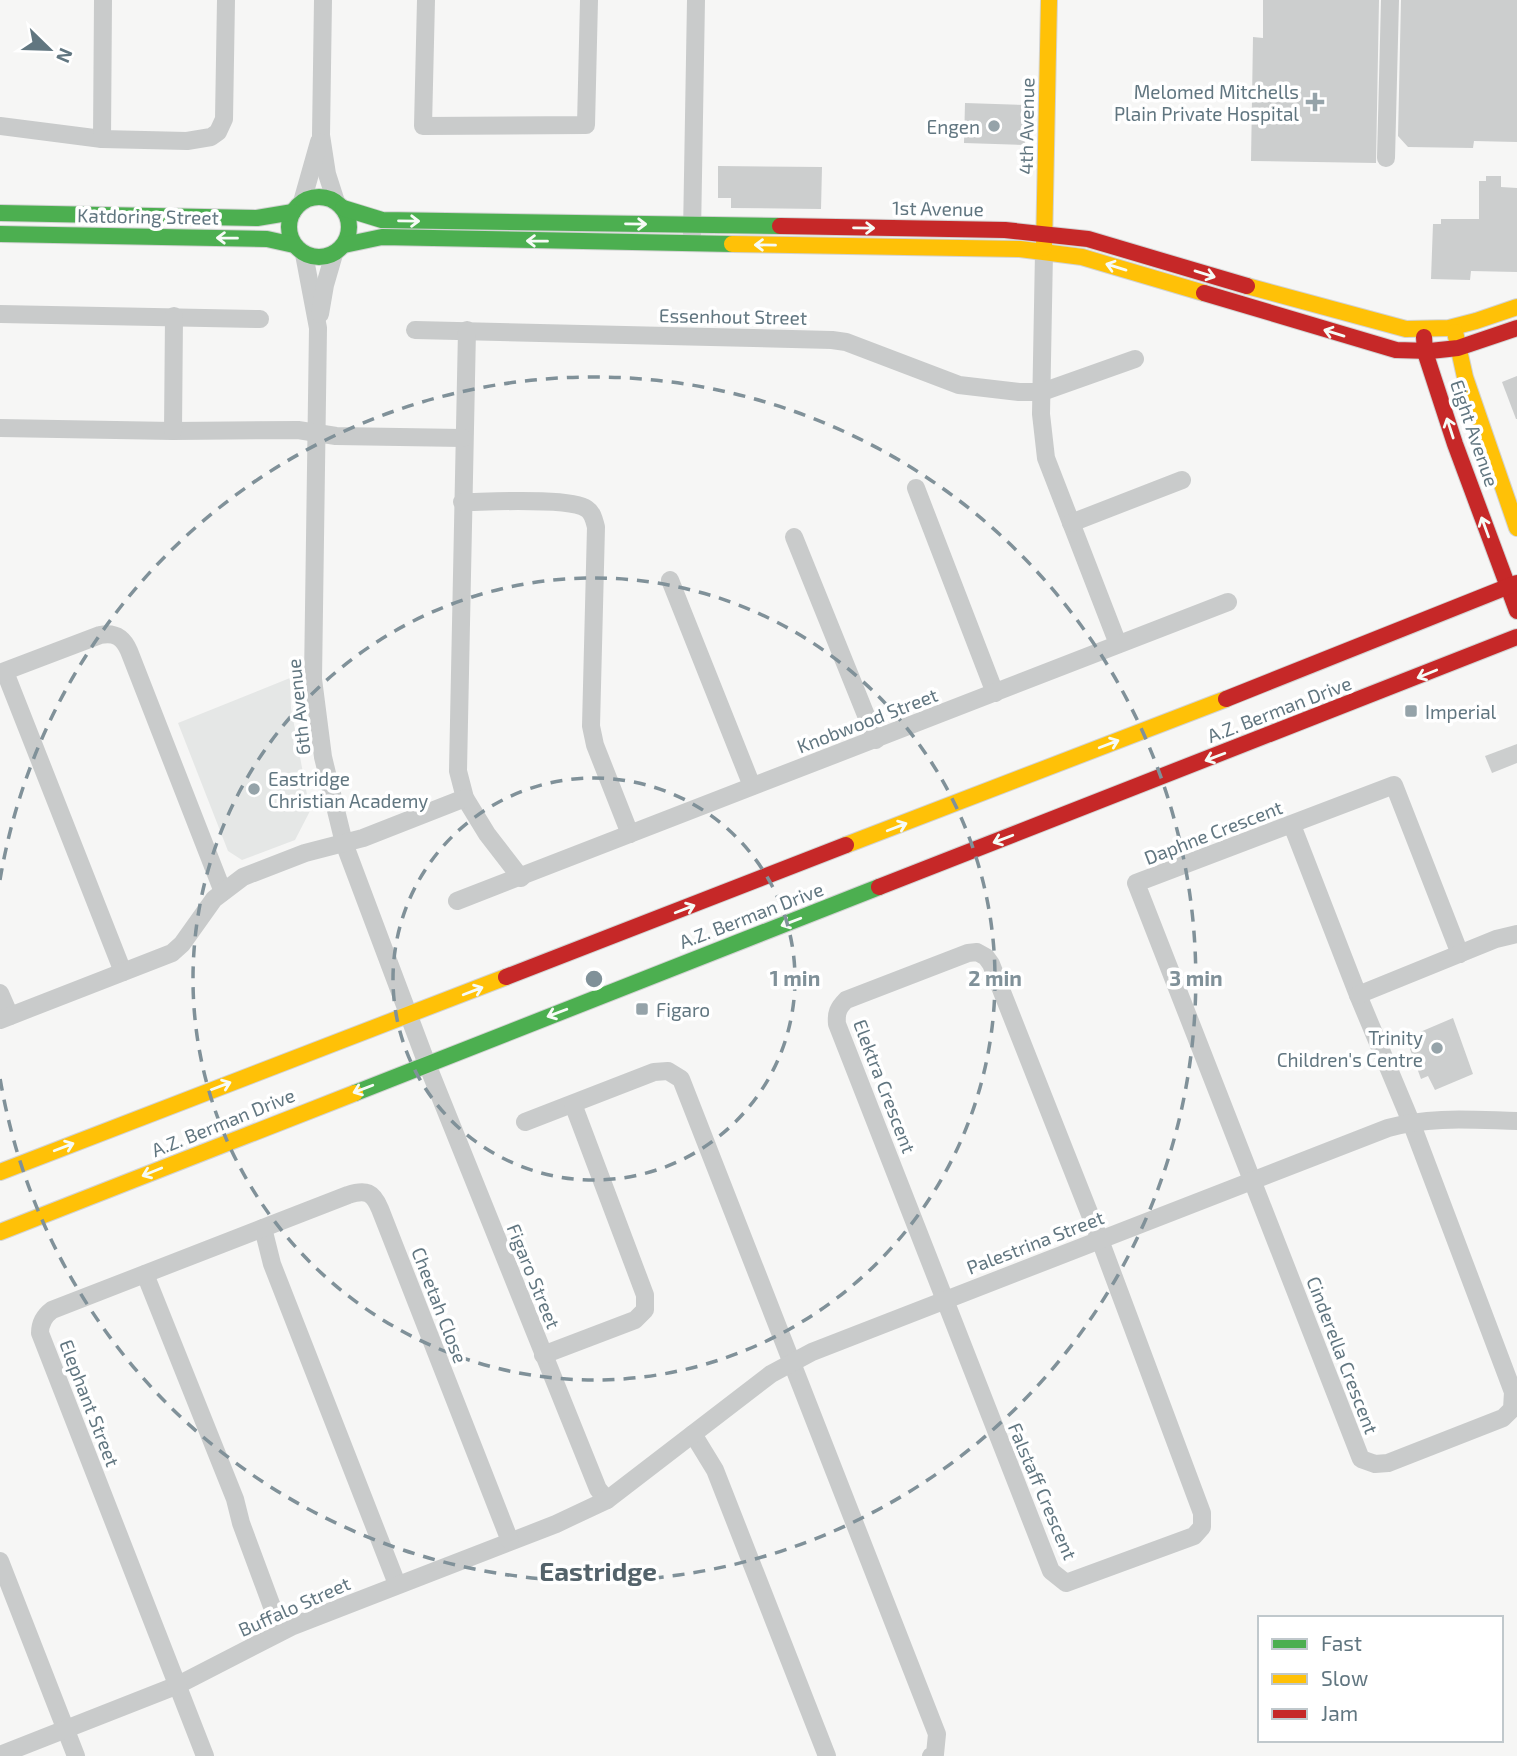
<svg xmlns="http://www.w3.org/2000/svg" width="1517" height="1756" font-family="'Exo 2',sans-serif">
<style>
.built{fill:#e5e7e6}
.building{fill:#cccece}
.lines{fill:none;stroke-linecap:round;stroke-linejoin:round}
.fast-casing{stroke:#d2d3d3;stroke-width:18}
.slow-casing{stroke:#d2d3d3;stroke-width:18}
.jam-casing{stroke:#d2d3d3;stroke-width:18}
.street{stroke:#c9cbcb;stroke-width:18}
.fast{stroke:#4caf50;stroke-width:16}
.slow{stroke:#ffc107;stroke-width:16}
.jam{stroke:#c62828;stroke-width:16}
.oneway{stroke:#f6fbf6}
.ring{fill:none;stroke:#809199;stroke-width:3.5;stroke-dasharray:12 9}
.poi-dot{fill:#95a3a9;stroke:#fff;stroke-width:2.5}
.labels{text-anchor:middle;dominant-baseline:central;stroke-width:7;stroke-linejoin:round;paint-order:stroke}
.poi-label{font-size:19px;fill:#617680;stroke:#fff;text-anchor:end}
.street-label{font-size:19px;fill:#617680;stroke:#fff}
.district-label{font-size:26px;font-weight:bold;fill:#54636b;stroke:#fff}
.centre{fill:#809199;stroke:#fff;stroke-width:3.5}
.ring-label{font-size:21px;text-anchor:middle;font-weight:bold;fill:#809199;stroke:#fff;stroke-width:7;stroke-linejoin:round;paint-order:stroke}
</style>
<rect width="100%" height="100%" fill="#f6f6f5"/>
<!-- built -->
<path class="built" d="M290 678 291 708 310 811 295 840 242 860 228 851 178 723Z"/>
<!-- building -->
<g class="building">
<path d="M1263 0H1379L1376 163 1251 161 1253 37 1263 38Z"/>
<path d="M1401 0H1517V142L1474 141 1473 148 1408 147 1398 136Z"/>
<path d="M965 103 1026 105 1025 145 964 143Z"/>
<path d="M718 166 822 167 821 209 731 208V198H718Z"/>
<path d="M1486 176H1501V187L1517 188V272L1471 271 1470 280 1431 279 1433 224H1441V219H1479V181H1486Z"/>
<path d="M1517 376V419H1516L1502 382Z"/>
<path d="M1517 744V763L1492 773 1485 756Z"/>
<path d="M1453 1018 1473 1074 1435 1090 1428 1076 1421 1079 1406 1038Z"/>
</g>
<g class="lines">
<defs>
<g id="fast">
<circle cx="319" cy="227" r="30"/>
<path d="M343 208 382 220 780 226"/>
<path d="M0 213 257 218 293 212"/>
<path d="M0 234 267 239 294 245"/>
<path d="M344 245 382 237 732 244"/>
<path d="M355 1093 879 887"/>
</g>
<g id="slow">
<path d="M732 244 1020 249 1082 257 1204 293"/>
<path d="M1044 248 1049 0"/>
<path d="M1247 286 1406 329 1449 328 1476 321 1517 307"/>
<path d="M1455 332 1465 377 1517 528"/>
<path d="M846 845 1226 699"/>
<path d="M0 1172 506 977"/>
<path d="M0 1232 355 1093"/>
</g>
<g id="jam">
<path d="M780 226 1005 230 1088 239 1247 286"/>
<path d="M1204 293 1396 350 1430 351 1458 348 1517 328"/>
<path d="M1424 337 1425 352 1455 444 1517 611"/>
<path d="M1226 699 1517 583"/>
<path d="M879 887 1517 637"/>
<path d="M506 977 846 845"/>
</g>
</defs>
<!-- fast casing -->
<use href="#fast" class="fast-casing"/>
<!-- slow casing -->
<use href="#slow" class="slow-casing"/>
<!-- jam casing -->
<use href="#jam" class="jam-casing"/>
<!-- street -->
<g class="street">
<path d="M323 0 321 135 327 174 336 202"/>
<path d="M426 0 423 126 586 125 589 0"/>
<path d="M0 126 102 139 187 141 211 137 218 132 224 119 226 0"/>
<path d="M102 139 103 0"/>
<path d="M1386 158 1390 0"/>
<path d="M302 202 319 142"/>
<path d="M692 234 696 0"/>
<path d="M1044 252 1041 414 1046 458 1118 644"/>
<path d="M304 254 318 328 313 679 323 757 344 843 427 1064 598 1489 607 1500"/>
<path d="M0 314 260 319"/>
<path d="M320 314 325 285 334 254"/>
<path d="M415 330 832 340 846 342 959 385 1019 392H1042L1135 359"/>
<path d="M467 330 458 771 465 798 487 834 521 878"/>
<path d="M0 428 173 431 298 430 336 436 463 438"/>
<path d="M173 431 174 316"/>
<path d="M916 488 995 693"/>
<path d="M462 502C486 502 571 497 587 509 593 513 594 520 596 527L591 726 595 745 630 834"/>
<path d="M1071 523 1182 480"/>
<path d="M794 537 876 740"/>
<path d="M670 580 752 786"/>
<path d="M5 672 123 972"/>
<path d="M0 673 100 635C115 632 123 637 129 651L223 892"/>
<path d="M1292 825 1358 995 1411 1122 1513 1392 1512 1409 1503 1418 1388 1463 1375 1464 1361 1459 1136 883 1394 785 1460 954"/>
<path d="M457 901 1228 602"/>
<path d="M977 952 986 957 991 964 1100 1240 1202 1513V1527L1194 1536 1066 1583 1051 1571 837 1024C836 1013 838 1008 846 1000L968 953Z"/>
<path d="M0 993 10 1016"/>
<path d="M1358 995 1496 939 1517 934"/>
<path d="M0 1020 172 953 182 944 214 899 243 877 305 853 363 838 465 798"/>
<path d="M525 1122 654 1072 668 1071 681 1079 937 1734 935 1754 931 1756"/>
<path d="M263 1228 272 1264 397 1584"/>
<path d="M145 1274 235 1499 241 1523 281 1631"/>
<path d="M543 1355 635 1320 645 1310V1295L573 1104"/>
<path d="M693 1434 715 1470 827 1756"/>
<path d="M0 1561 76 1756"/>
<path d="M0 1755 178 1685 293 1626 556 1524 607 1500 771 1374 812 1352 1388 1128C1431 1116 1473 1120 1517 1121"/>
<path d="M205 1756 40 1333C40 1323 44 1316 52 1310L348 1195C366 1189 373 1192 380 1209L510 1541"/>
</g>
<!-- fast -->
<use href="#fast" class="fast"/>
<!-- slow -->
<use href="#slow" class="slow"/>
<!-- jam -->
<use href="#jam" class="jam"/>
</g>
<!-- one-way arrows -->
<defs><path id="oneway-shaft" d="M-6 0H5M1.5-3L5.5 0L1.5 3" fill="none" stroke-width="1.6" stroke-linecap="round" stroke-linejoin="round" transform="scale(1.75)"/></defs>
<g class="oneway">
<use href="#oneway-shaft" transform="translate(409 221) rotate(1)"/>
<use href="#oneway-shaft" transform="translate(636 224) rotate(1)"/>
<use href="#oneway-shaft" transform="translate(864 228) rotate(1)"/>
<use href="#oneway-shaft" transform="translate(227 238) rotate(-179)"/>
<use href="#oneway-shaft" transform="translate(537 241) rotate(-179)"/>
<use href="#oneway-shaft" transform="translate(765 245) rotate(-179)"/>
<use href="#oneway-shaft" transform="translate(1116 267) rotate(-163)"/>
<use href="#oneway-shaft" transform="translate(1205 274) rotate(17)"/>
<use href="#oneway-shaft" transform="translate(1334 333) rotate(-163)"/>
<use href="#oneway-shaft" transform="translate(1450 428) rotate(-108)"/>
<use href="#oneway-shaft" transform="translate(1485 527) rotate(-110)"/>
<use href="#oneway-shaft" transform="translate(1427 674) rotate(158)"/>
<use href="#oneway-shaft" transform="translate(1109 744) rotate(-21)"/>
<use href="#oneway-shaft" transform="translate(1215 757) rotate(159)"/>
<use href="#oneway-shaft" transform="translate(897 827) rotate(-21)"/>
<use href="#oneway-shaft" transform="translate(1003 839) rotate(159)"/>
<use href="#oneway-shaft" transform="translate(685 909) rotate(-21)"/>
<use href="#oneway-shaft" transform="translate(791 922) rotate(159)"/>
<use href="#oneway-shaft" transform="translate(473 991) rotate(-21)"/>
<use href="#oneway-shaft" transform="translate(557 1013) rotate(159)"/>
<use href="#oneway-shaft" transform="translate(221 1086) rotate(-21)"/>
<use href="#oneway-shaft" transform="translate(363 1089) rotate(159)"/>
<use href="#oneway-shaft" transform="translate(64 1147) rotate(-21)"/>
<use href="#oneway-shaft" transform="translate(152 1172) rotate(158)"/>
</g>
<!-- distance rings -->
<g class="ring">
<circle cx="594" cy="979" r="201"/>
<circle cx="594" cy="979" r="401"/>
<path d="M0 880A602 602 0 1 1 0 1078"/>
</g>
<!-- markers -->
<g class="poi-dot">
<path d="M1311.5 91.5h7v7h7v7h-7v7h-7v-7h-7v-7h7z"/>
<circle cx="994" cy="126" r="7"/>
<rect x="1404" y="704" width="14" height="14" rx="3.5"/>
<circle cx="254" cy="789" r="7"/>
<rect x="635" y="1002" width="14" height="14" rx="3.5"/>
<circle cx="1437" cy="1048" r="7"/>
</g>
<g class="labels">
<!-- poi labels -->
<g class="poi-label">
<text x="1299" y="91">Melomed Mitchells<tspan x="1299" dy="22">Plain Private Hospital</tspan></text>
<text x="980" y="126">Engen</text>
<text x="1425" y="711" text-anchor="start">Imperial</text>
<text x="268" y="778" text-anchor="start">Eastridge<tspan x="268" dy="22">Christian Academy</tspan></text>
<text x="656" y="1009" text-anchor="start">Figaro</text>
<text x="1423" y="1037">Trinity<tspan x="1423" dy="22">Children's Centre</tspan></text>
</g>
<!-- street labels -->
<g class="street-label">
<text transform="translate(1026 126) rotate(-89)">4th Avenue</text>
<text transform="translate(938 208) rotate(1)">1st Avenue</text>
<text transform="translate(148 216) rotate(1)">Katdoring Street</text>
<text transform="translate(733 316) rotate(1)">Essenhout Street</text>
<text transform="translate(1475 433) rotate(71)">Eight Avenue</text>
<text transform="translate(298 707) rotate(-96)">6th Avenue</text>
<text transform="translate(1279 709) rotate(-21)">A.Z. Berman Drive</text>
<text transform="translate(867 720) rotate(-21)">Knobwood Street</text>
<text transform="translate(1213 832) rotate(-21)">Daphne Crescent</text>
<text transform="translate(751 915) rotate(-21)">A.Z. Berman Drive</text>
<text transform="translate(885 1086) rotate(69)">Elektra Crescent</text>
<text transform="translate(223 1122) rotate(-22)">A.Z. Berman Drive</text>
<text transform="translate(1035 1242) rotate(-21)">Palestrina Street</text>
<text transform="translate(534 1276) rotate(68)">Figaro Street</text>
<text transform="translate(440 1305) rotate(69)">Cheetah Close</text>
<text transform="translate(1343 1355) rotate(69)">Cinderella Crescent</text>
<text transform="translate(90 1403) rotate(69)">Elephant Street</text>
<text transform="translate(1043 1491) rotate(67)">Falstaff Crescent</text>
<text transform="translate(294 1606) rotate(-24)">Buffalo Street</text>
</g>
<!-- district labels -->
<g class="district-label">
<text x="598" y="1570">Eastridge</text>
</g>
</g>
<circle cx="594" cy="979" r="10" class="centre"/>
<g class="ring-label">
<text x="795" y="986">1 min</text>
<text x="995" y="986">2 min</text>
<text x="1196" y="986">3 min</text>
</g>
<!-- legend -->
<rect x="1258" y="1616" width="245" height="126" fill="#ffffff" stroke="#c0c8cc" stroke-width="2"/>
<rect x="1272" y="1639" width="35" height="10" fill="#4caf50" stroke="#c0c8cc" stroke-width="2"/>
<text x="1321" y="1651" font-size="21" fill="#617680">Fast</text>
<rect x="1272" y="1674" width="35" height="10" fill="#ffc107" stroke="#c0c8cc" stroke-width="2"/>
<text x="1321" y="1686" font-size="21" fill="#617680">Slow</text>
<rect x="1272" y="1709" width="35" height="10" fill="#c62828" stroke="#c0c8cc" stroke-width="2"/>
<text x="1321" y="1721" font-size="21" fill="#617680">Jam</text>
<!-- north arrow -->
<g transform="translate(49 49) rotate(113)" stroke="#ffffff" stroke-width="5" paint-order="stroke">
<path d="M0-5L12 26L0 18L-12 26Z" fill="#617680"/>
<text y="-10" font-size="19" font-weight="bold" text-anchor="middle" fill="#617680">N</text>
</g>
</svg>
